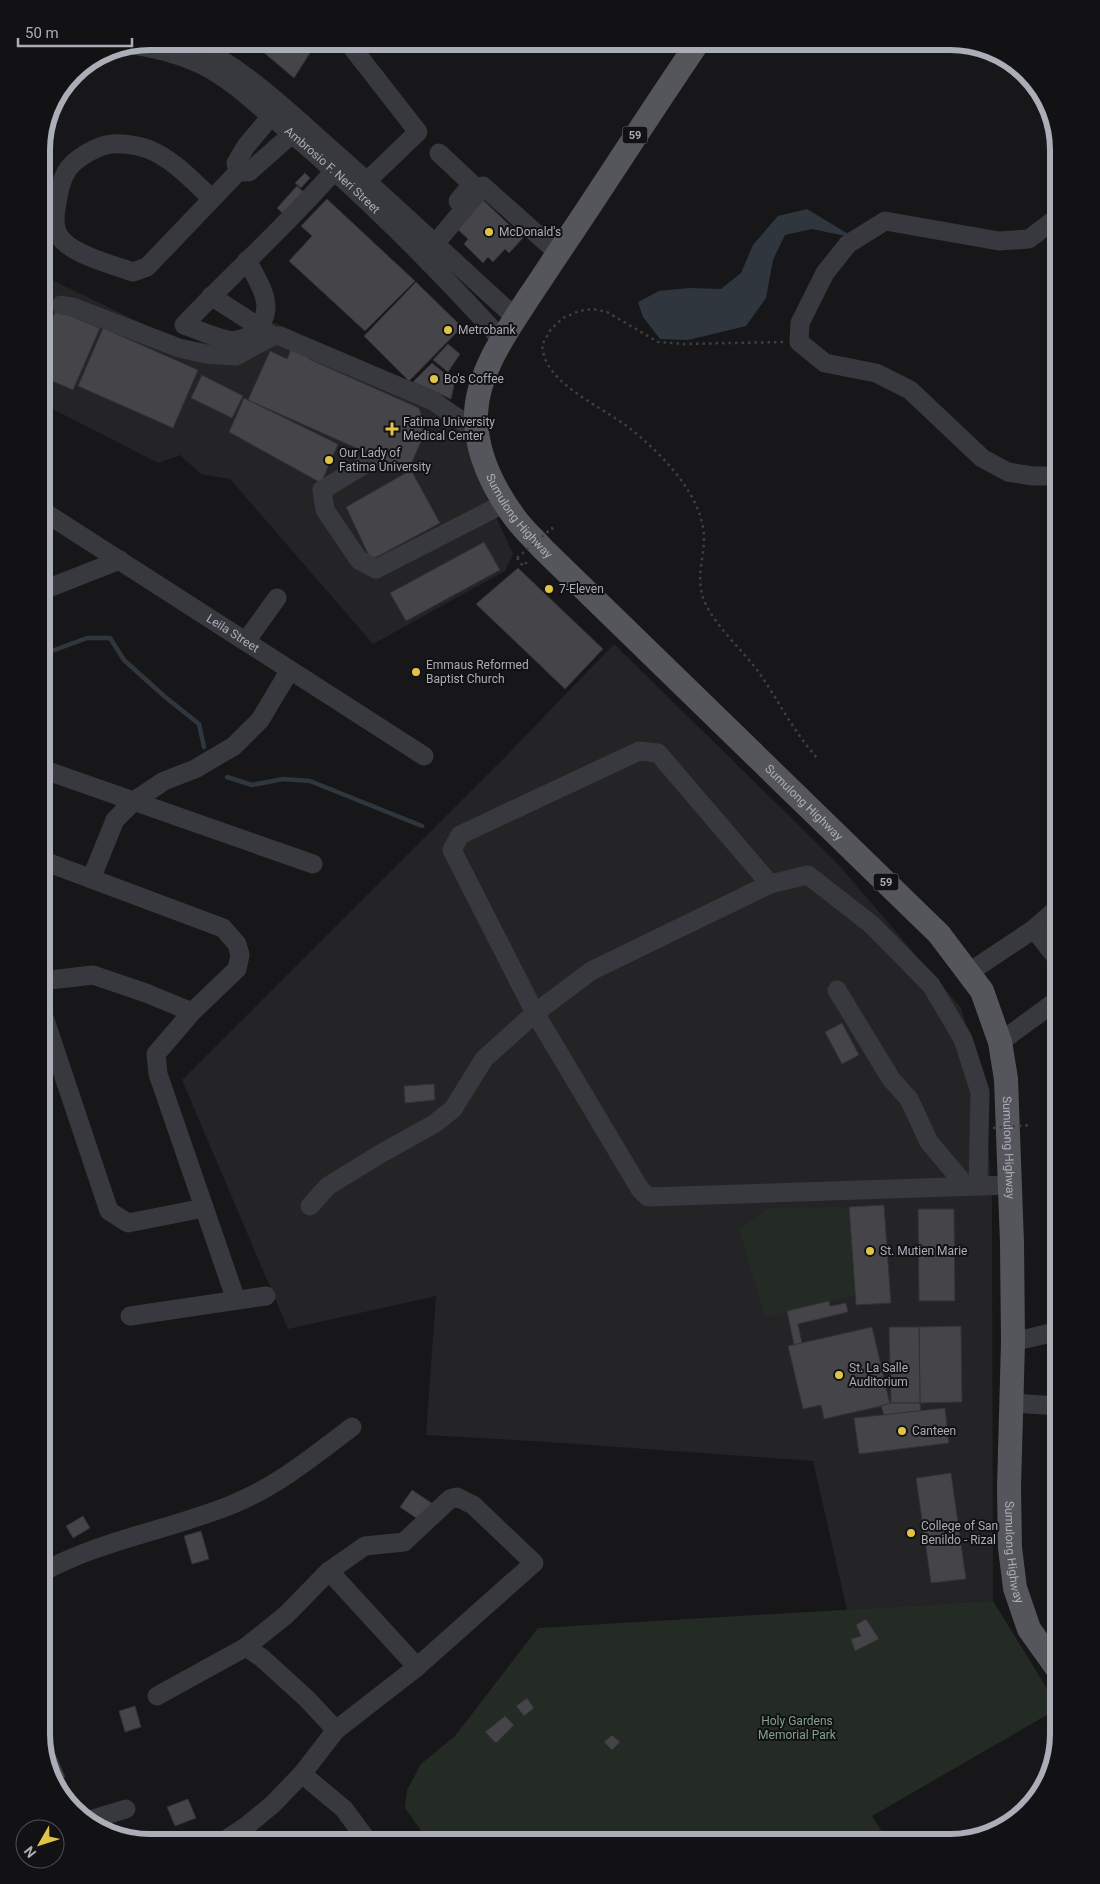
<svg xmlns="http://www.w3.org/2000/svg" width="1100" height="1884" font-family="Roboto,sans-serif">
<style>
.built{fill:#242326}
.green{fill:#242b25}
.water{fill:#30363e}
.lines{fill:none;stroke-linecap:round;stroke-linejoin:round}
.stream{stroke:#30363e;stroke-width:4.5}
.building{fill:#454449;stroke:#323135}
.minor-tunnel{stroke:#353539;stroke-width:19;stroke-dasharray:19 9;stroke-linecap:butt}
.path{stroke:#3f3f44;stroke-width:2.5;stroke-dasharray:2.5 4;stroke-linecap:butt}
.minor{stroke:#38393e;stroke-width:19}
.major{stroke:#55555c;stroke-width:24}
.path-bridge{stroke:#3f3f44;stroke-width:2.5;stroke-dasharray:2.5 4;stroke-linecap:butt}
.poi-dot{fill:#e1c447;stroke:#121214;stroke-width:2}
.labels{text-anchor:middle;dominant-baseline:central;stroke-width:4;stroke-linejoin:round;paint-order:stroke}
.shield{fill:#121214;stroke:#7d7e86;stroke-width:1}
.shield-label{font-size:11px;font-weight:bold;fill:#abadb7}
.street-label{font-size:12px;fill:#abadb7;stroke:#121214}
.poi-label{font-size:12px;fill:#abadb7;stroke:#121214;text-anchor:start}
.park-label{font-size:12px;fill:#83a189;stroke:#121214}
.rim{fill:none;stroke:#abadb7;stroke-width:6}
</style>
<rect width="100%" height="100%" fill="#171719"/>
<!-- built -->
<g class="built">
<path d="M48 278 174 339 225 346 266 323H275L467 411 471 457 480 482 513 554 505 571 373 644 230 479 201 474 180 455 158 463 41 403V294Z"/>
<path d="M614 644 838 864 961 1008 984 1084 992 1201 993 1601 847 1610 813 1461 548 1442 426 1435 436 1296 288 1329 182 1080 508 754Z"/>
</g>
<!-- green -->
<g class="green">
<path d="M849 1207 855 1295 765 1317 739 1230 768 1208Z"/>
<path d="M993 1601 1059 1708 872 1816 889 1843H430L405 1808 407 1790 421 1764 455 1736 538 1628Z"/>
</g>
<!-- water -->
<path class="water" d="M807 209 855 238 812 229 785 235 773 260 766 298 746 326 688 340 660 339 643 317 638 302 659 291 689 288 721 289 741 273 753 245 778 216Z"/>
<g class="lines">
<!-- stream -->
<g class="stream">
<path d="M41 655 87 638H110L124 660 164 696 199 724 204 747"/>
<path d="M227 777 252 785 283 779 310 781 422 826"/>
</g>
</g>
<!-- building -->
<g class="building">
<path d="M260 41H303L310 53 294 78 255 45Z"/>
<path d="M305 173 310 178 301 188 295 183Z"/>
<path d="M297 186 308 196 288 218 277 208Z"/>
<path d="M480 197 523 238 509 253 505 249 493 262 488 257 483 263 464 244 468 239 454 226Z"/>
<path d="M327 199 415 281 365 331 289 261 312 236 301 226Z"/>
<path d="M416 282 462 327 409 381 364 336Z"/>
<path d="M56 310 100 328 73 390 41 376V344Z"/>
<path d="M103 328 198 370 173 428 78 386Z"/>
<path d="M294 342 313 350 309 359 419 408 426 430 408 471 248 400 270 351 287 359Z"/>
<path d="M448 344 460 354 448 372 433 360Z"/>
<path d="M432 363 448 376 451 374 454 385 451 399 413 382Z"/>
<path d="M202 375 243 396 232 418 191 398Z"/>
<path d="M244 398 338 444 321 483 229 432Z"/>
<path d="M411 470 440 523 371 560 346 507Z"/>
<path d="M484 542 500 570 406 621 390 593Z"/>
<path d="M518 568 603 649 565 689 476 604Z"/>
<path d="M842 1023 859 1055 842 1064 825 1032Z"/>
<path d="M434 1084 435 1100 405 1103 404 1086Z"/>
<path d="M884 1205 891 1303 856 1305 849 1207Z"/>
<path d="M918 1209H954L955 1301H919Z"/>
<path d="M829 1301 830 1306 846 1303 848 1312 798 1324 802 1343 794 1345 787 1311Z"/>
<path d="M961 1326 962 1402 920 1403 919 1327Z"/>
<path d="M872 1327 890 1404 824 1419 821 1405 803 1409 788 1346Z"/>
<path d="M889 1327H919L920 1403H891Z"/>
<path d="M891 1403H920L921 1411 884 1415 881 1406Z"/>
<path d="M945 1408 949 1443 859 1454 854 1418Z"/>
<path d="M951 1473 966 1579 931 1583 916 1478Z"/>
<path d="M412 1490 433 1504 422 1522 400 1507Z"/>
<path d="M83 1516 90 1528 73 1538 66 1526Z"/>
<path d="M201 1531 209 1559 192 1564 184 1536Z"/>
<path d="M866 1619 879 1639 855 1651 851 1639 861 1636 856 1625Z"/>
<path d="M527 1698 534 1708 524 1716 516 1706Z"/>
<path d="M135 1706 141 1727 125 1732 119 1711Z"/>
<path d="M505 1716 514 1725 496 1743 485 1732Z"/>
<path d="M612 1735 620 1742 612 1750 604 1742Z"/>
<path d="M56 1756 65 1777 53 1782 47 1760Z"/>
<path d="M188 1799 196 1818 175 1826 167 1807Z"/>
</g>
<g class="lines">
<!-- minor-tunnel -->
<path class="minor-tunnel" d="M1048 947 1059 961"/>
<!-- path -->
<g class="path">
<path d="M783 342 684 344 658 342 607 312 593 309 579 311 563 318 551 329 542 345C543 351 544 358 547 363 561 389 600 407 624 424 646 440 675 468 689 492 697 505 704 522 704 538 704 558 697 574 702 594 708 620 744 651 760 674 779 702 794 732 817 758"/>
<path d="M517 558 523 566 528 561"/>
</g>
<!-- minor -->
<g class="minor">
<path d="M187 41C239 65 282 105 324 143 389 200 452 260 516 318"/>
<path d="M347 41 418 132 367 181"/>
<path id="s1" d="M133 45C155 48 178 54 198 63 229 77 255 103 280 124 360 190 433 264 502 340"/>
<path d="M439 153 472 184 458 201"/>
<path d="M238 172 236 163 246 146 278 108"/>
<path d="M211 198C192 180 173 159 148 149 137 145 118 142 106 145 94 148 75 159 68 169 60 181 58 196 56 209 54 220 55 233 63 241 78 256 113 265 133 272L147 267 238 172H249L292 134 302 123"/>
<path d="M435 244 483 186 558 253"/>
<path d="M247 260C260 286 279 309 253 333 247 338 235 342 228 340 213 337 198 330 184 325 233 273 287 225 334 171"/>
<path d="M211 296 270 334"/>
<path d="M61 305 73 307 179 348 206 354 236 356 273 336H280L433 401 476 431"/>
<path d="M372 460 322 490 325 510 359 560 376 569 505 503"/>
<path d="M1059 476H1033L1008 472 982 458 910 390 876 373 825 363 799 342 800 323 825 273 848 244 885 221 999 241 1029 239 1059 216"/>
<path id="s2" d="M41 510 424 756"/>
<path d="M41 591 120 560"/>
<path d="M246 641 277 598"/>
<path d="M42 769 313 864"/>
<path d="M41 860 223 928 237 944 240 955 237 969 192 1012 156 1054 158 1074 236 1300"/>
<path d="M91 879 115 820 134 801 164 781 195 769 234 746 260 720 290 670"/>
<path d="M770 884 658 753 639 751 460 835 452 850 535 1013 640 1189 648 1197 1010 1185"/>
<path d="M1034 929 1059 907"/>
<path d="M968 973 1034 929 1048 947"/>
<path d="M41 981 93 975 146 993 192 1012"/>
<path d="M837 990 891 1079 909 1099 929 1142 966 1186"/>
<path d="M41 1008 109 1211 128 1223 204 1208"/>
<path d="M1000 1042 1059 999"/>
<path d="M310 1206 328 1186 380 1154 434 1124 453 1109 484 1059 535 1013 591 971 770 884 808 875 872 925 931 985 963 1039 980 1092 978 1186"/>
<path d="M130 1316 266 1296"/>
<path d="M1013 1342 1059 1331"/>
<path d="M1012 1403 1059 1406"/>
<path d="M329 1571 417 1667"/>
<path d="M41 1573C100 1540 169 1530 231 1505 276 1487 314 1456 352 1427"/>
<path d="M246 1647 262 1658 307 1699 336 1730"/>
<path d="M157 1696 246 1647 286 1615 329 1571 365 1546 404 1542 450 1499 457 1497 473 1505 534 1563 417 1667 336 1730 302 1774 272 1805 245 1827 221 1843"/>
<path d="M302 1774 344 1809 369 1843"/>
<path d="M86 1821 126 1809"/>
</g>
<!-- major -->
<path class="major" id="s3" d="M699 41C656 104 615 168 573 231 558 253 544 275 529 297 507 331 478 371 476 413 475 451 493 488 515 518 523 529 534 539 543 549L939 934 982 991 1000 1042 1006 1079 1012 1243 1013 1342 1009 1488 1010 1548 1015 1588 1029 1629 1059 1671"/>
<!-- path-bridge -->
<g class="path-bridge">
<path d="M517 558 552 528 553 530"/>
<path d="M993 1128 1032 1125"/>
</g>
</g>
<!-- markers -->
<g class="poi-dot">
<circle cx="489" cy="232" r="5"/>
<circle cx="448" cy="330" r="5"/>
<circle cx="434" cy="379" r="5"/>
<path d="M389.5 421.5h5v5h5v5h-5v5h-5v-5h-5v-5h5z"/>
<circle cx="329" cy="460" r="5"/>
<circle cx="549" cy="589" r="5"/>
<circle cx="416" cy="672" r="5"/>
<circle cx="870" cy="1251" r="5"/>
<circle cx="839" cy="1375" r="5"/>
<circle cx="902" cy="1431" r="5"/>
<circle cx="911" cy="1533" r="5"/>
</g>
<g class="labels">
<!-- shield labels -->
<g class="shield">
<rect x="622.5" y="126.5" width="25" height="17" rx="4"/>
<rect x="873.5" y="873.5" width="25" height="17" rx="4"/>
</g>
<g class="shield-label">
<text x="635" y="135">59</text>
<text x="886" y="882">59</text>
</g>
<!-- street labels -->
<g class="street-label">
<text stroke="none"><textPath href="#s1" startOffset="240">Ambrosio F. Neri Street</textPath></text>
<text stroke="none"><textPath href="#s3" startOffset="551">Sumulong Highway</textPath></text>
<text stroke="none"><textPath href="#s2" startOffset="228">Leila Street</textPath></text>
<text stroke="none"><textPath href="#s3" startOffset="956">Sumulong Highway</textPath></text>
<text stroke="none"><textPath href="#s3" startOffset="1376">Sumulong Highway</textPath></text>
<text stroke="none"><textPath href="#s3" startOffset="1781">Sumulong Highway</textPath></text>
</g>
<!-- poi labels -->
<g class="poi-label">
<text x="499" y="232">McDonald's</text>
<text x="458" y="330">Metrobank</text>
<text x="444" y="379">Bo's Coffee</text>
<text x="403" y="422">Fatima University<tspan x="403" dy="14">Medical Center</tspan></text>
<text x="339" y="453">Our Lady of<tspan x="339" dy="14">Fatima University</tspan></text>
<text x="559" y="589">7-Eleven</text>
<text x="426" y="665">Emmaus Reformed<tspan x="426" dy="14">Baptist Church</tspan></text>
<text x="880" y="1251">St. Mutien Marie</text>
<text x="849" y="1368">St. La Salle<tspan x="849" dy="14">Auditorium</tspan></text>
<text x="912" y="1431">Canteen</text>
<text x="921" y="1526">College of San<tspan x="921" dy="14">Benildo - Rizal</tspan></text>
</g>
<!-- park labels -->
<g class="park-label">
<text x="797" y="1721">Holy Gardens<tspan x="797" dy="14">Memorial Park</tspan></text>
</g>
</g>
<!-- crop -->
<path d="M0 0H1100V1884H0ZM150 50H950A100 100 0 0 1 1050 150V1734A100 100 0 0 1 950 1834H150A100 100 0 0 1 50 1734V150A100 100 0 0 1 150 50Z" fill="#121214" fill-rule="evenodd"/>
<path class="rim" d="M150 50H950A100 100 0 0 1 1050 150V1734A100 100 0 0 1 950 1834H150A100 100 0 0 1 50 1734V150A100 100 0 0 1 150 50Z"/>
<!-- north arrow -->
<g transform="translate(40 1844) rotate(231)"><circle r="24" fill="#121214" stroke="#4f5055"/>
<path d="M0-4L9 19L0 12L-9 19Z" fill="#e1c447"/>
<text y="-8" font-size="14" font-weight="bold" text-anchor="middle" fill="#abadb7">N</text>
</g>
<!-- scale -->
<path d="M18 38v8h114v-8" fill="none" stroke="#abadb7" stroke-width="2.5"/>
<text x="25" y="38" font-size="15" fill="#abadb7" stroke="#121214" stroke-width="4" paint-order="stroke">50 m</text>
</svg>
